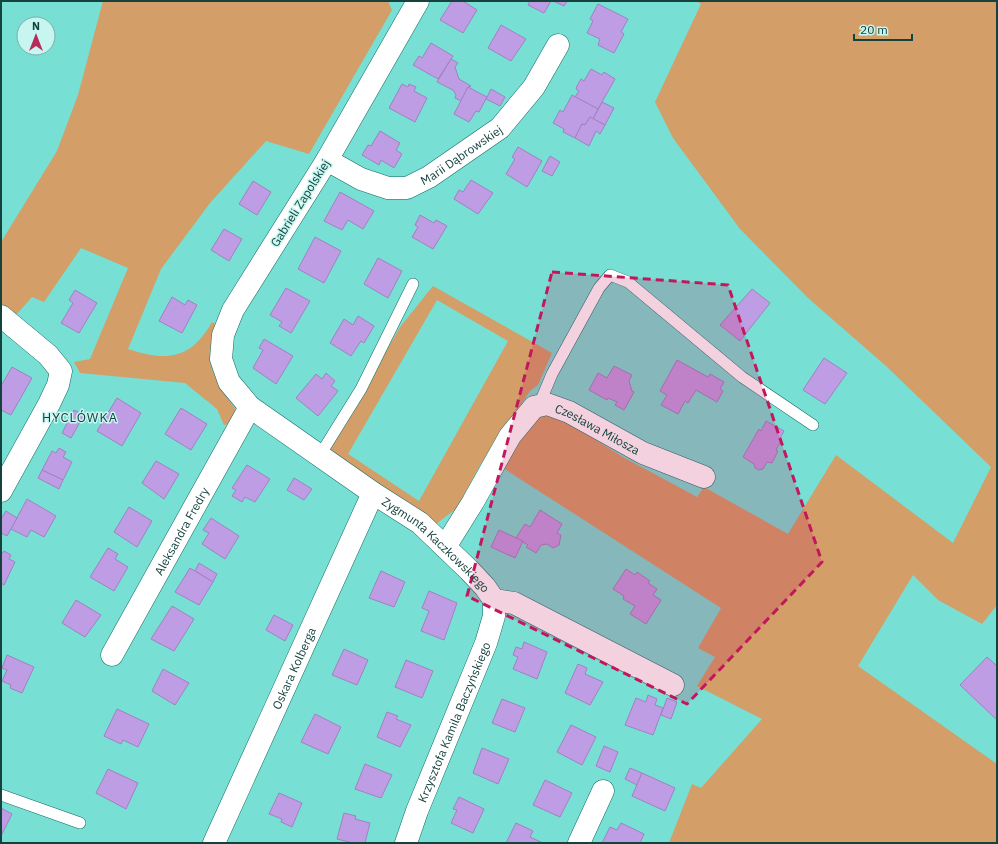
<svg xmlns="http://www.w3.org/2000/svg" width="998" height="844" font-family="'IBM Plex Sans',sans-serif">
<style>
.green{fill:#d39e67;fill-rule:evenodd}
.building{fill:#bf9de4;stroke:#a181c1}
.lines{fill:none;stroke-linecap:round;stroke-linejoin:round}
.lane-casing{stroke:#116b64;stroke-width:12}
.street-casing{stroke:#116b64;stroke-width:23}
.lane{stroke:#fff;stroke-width:11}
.street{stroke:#fff;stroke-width:22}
.marked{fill:#c2185b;fill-opacity:0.2;stroke:#c2185b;stroke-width:3;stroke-dasharray:8 5;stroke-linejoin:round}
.labels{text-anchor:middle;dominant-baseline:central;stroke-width:3;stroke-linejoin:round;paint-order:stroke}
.street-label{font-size:12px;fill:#14423d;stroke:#c7f6f0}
.neighbourhood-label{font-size:13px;letter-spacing:1px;fill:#14423d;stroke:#c7f6f0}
</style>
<rect width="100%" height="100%" fill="#77dfd4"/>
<!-- green -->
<g class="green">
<path d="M103 1H388L392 10 309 154 266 141 210 203 161 269 128 349C168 362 191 359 212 322L218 326C202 363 214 379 236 410L229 424 224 425 217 409 185 383 80 373 74 362 90 359 128 268 81 248 44 302 32 297 16 315 1 305V242L57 151 78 95Z"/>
<path d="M696 1H997V605L982 624 938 600 913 575 858 666 997 764V843H669L692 784 701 788 762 719 697 686 715 657 698 648 721 608 503 468 530 421 545 414H554L623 457 697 497 704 487 788 534 836 455 953 543 991 467 886 366 808 298 740 229 673 138 655 102 701 4Z"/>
<path d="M433 286 552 353 538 385 530 391 480 465 457 508 436 524 329 452 330 448 400 327ZM437 300 508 341 419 501 348 454Z"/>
</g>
<!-- building -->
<g class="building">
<path d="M452 1H463L477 10 463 33 440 20Z"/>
<path d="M530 1H551L544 13 528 5Z"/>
<path d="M553 1H567L564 6Z"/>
<path d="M598 4 628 19 621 32 624 34 614 53 598 45 600 39 587 33 593 21 590 19Z"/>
<path d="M501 25 526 39 511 61 488 48Z"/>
<path d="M431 43 453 56 438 79 413 65 419 56 422 58Z"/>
<path d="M451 59 458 63 455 67 459 79 471 86 468 87 461 101 455 98 456 95 453 90 437 82Z"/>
<path d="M591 69 602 75 604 72 615 79 598 109 575 97 579 91 576 89 577 86 581 79 584 81Z"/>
<path d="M402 84 408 87 409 84 416 87 414 91 427 98 415 122 389 108Z"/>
<path d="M468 87 487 97 479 112 476 111 469 122 454 114Z"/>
<path d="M491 89 505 97 500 106 486 99Z"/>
<path d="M572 95 598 109 593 119 590 117 585 125 582 124 575 138 563 132 564 129 553 123 560 110 563 112Z"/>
<path d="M602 102 614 108 605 125 593 119Z"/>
<path d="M590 117 605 125 600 134 596 131 589 146 575 138 582 124 585 125Z"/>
<path d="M380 131 400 143 396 150 402 154 394 168 381 160 379 165 362 155 368 145 371 146Z"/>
<path d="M518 147 542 161 527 187 506 174 515 159 512 157Z"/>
<path d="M550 156 560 162 552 176 542 171Z"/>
<path d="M471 180 493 193 478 214 454 199 459 190 463 192Z"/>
<path d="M253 181 271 192 257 215 239 204Z"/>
<path d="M340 192 374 211 363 229 348 220 342 230 324 221Z"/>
<path d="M420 215 434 223 436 220 447 226 433 249 412 237 418 227 415 225Z"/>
<path d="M224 229 242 239 229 261 211 250Z"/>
<path d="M315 237 341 251 324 283 298 269Z"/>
<path d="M378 258 402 271 388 298 364 284Z"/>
<path d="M286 288 310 301 291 333 279 326 282 322 270 315Z"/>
<path d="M752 289 770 303 740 341 720 325Z"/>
<path d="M75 290 97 303 79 333 61 323 73 303 69 300Z"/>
<path d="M172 297 185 305 188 300 197 305 182 333 159 321Z"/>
<path d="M358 316 374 326 364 343 361 341 351 356 330 343 344 319 353 325Z"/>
<path d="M264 339 293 356 276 384 253 368 263 350 259 348Z"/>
<path d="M824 358 847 373 825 404 803 390Z"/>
<path d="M677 360 708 377 710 374 724 382 720 389 723 391 717 402 696 390 688 403 685 401 678 414 661 405 667 395 660 391Z"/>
<path d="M614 366 632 375 629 381 632 391 634 392 624 410 615 405 617 402 608 398 607 400 589 390 598 373 607 378Z"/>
<path d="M12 367 32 378 11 415 1 410V386Z"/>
<path d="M326 373 335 381 331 386 338 391 318 416 296 398 316 374 322 379Z"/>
<path d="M117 398 141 413 122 446 97 431Z"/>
<path d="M181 408 207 424 191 450 165 434Z"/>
<path d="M74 410 84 415 71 438 62 433Z"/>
<path d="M766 421 784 431 779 440 781 441 776 450 778 451 772 463 767 462 763 469 759 470 755 468 754 464 743 457 759 429 761 431Z"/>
<path d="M59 448 66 452 63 457 72 462 63 480 42 470 52 451 56 453Z"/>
<path d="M156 461 179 474 164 499 142 483Z"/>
<path d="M247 465 270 479 255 502 245 497 242 502 232 496 236 490 232 488Z"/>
<path d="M42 470 63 480 59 489 38 478Z"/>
<path d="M294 478 312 489 304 500 287 490Z"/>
<path d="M27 499 56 516 44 537 31 530 27 537 11 529Z"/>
<path d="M129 507 152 521 137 547 114 532Z"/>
<path d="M540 510 562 524 557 533 561 535 559 545 553 548 547 544 541 545 536 553 526 547 528 545 516 538 525 524 530 527Z"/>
<path d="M6 511 17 518 7 536 1 533V519Z"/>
<path d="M211 518 239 536 225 559 202 544 209 533 203 530Z"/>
<path d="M499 530 523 541 515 558 491 547Z"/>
<path d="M108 548 118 554 115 559 128 567 114 591 90 577Z"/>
<path d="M4 551 11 555 9 559 15 562 4 585 1 583V555Z"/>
<path d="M199 563 217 574 213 582 195 571Z"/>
<path d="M190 568 213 582 199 605 175 592Z"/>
<path d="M626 569 635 575 637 572 650 581 648 583 657 589 653 595 661 600 646 624 630 614 635 606 623 599 624 596 613 589Z"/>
<path d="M381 571 405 582 394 607 369 598Z"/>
<path d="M429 591 457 603 444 640 421 631 429 611 422 608Z"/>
<path d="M76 600 101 615 85 637 62 623Z"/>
<path d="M172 606 194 619 174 651 151 639Z"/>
<path d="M274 615 293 625 285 641 266 630Z"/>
<path d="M524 642 547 652 537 679 513 669 518 657 513 655 516 647 522 649Z"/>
<path d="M344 649 368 660 357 685 332 675Z"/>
<path d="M7 655 34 667 22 693 10 688 11 685 2 681 7 670 2 668Z"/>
<path d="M987 657 997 666V720L960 685Z"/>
<path d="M406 660 433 671 422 698 395 687Z"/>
<path d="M578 664 587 668 585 674 603 682 590 705 565 693Z"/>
<path d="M163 669 189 683 175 705 152 691Z"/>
<path d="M648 695 657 699 655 705 663 708 653 735 625 725 636 698 646 702Z"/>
<path d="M667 698 677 702 671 719 661 715Z"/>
<path d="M502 699 525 708 515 732 492 723Z"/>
<path d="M117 709 149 724 138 747 123 740 121 744 104 736Z"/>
<path d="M387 712 398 716 396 719 411 725 400 747 377 737Z"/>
<path d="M315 714 341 727 328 754 301 742Z"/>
<path d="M571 725 596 737 582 765 557 752Z"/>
<path d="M604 746 618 752 610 772 596 766Z"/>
<path d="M482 748 509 759 498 784 473 773Z"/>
<path d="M365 764 392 775 381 798 355 789Z"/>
<path d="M630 768 642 773 637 785 625 779Z"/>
<path d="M108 769 138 783 126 809 96 793Z"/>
<path d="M642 773 675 788 665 811 632 796Z"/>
<path d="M545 780 572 793 560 817 533 805Z"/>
<path d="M279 793 302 803 292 827 281 822 282 819 269 814Z"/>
<path d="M459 797 484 809 473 833 451 823 457 810 453 809Z"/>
<path d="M1 808 12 814 1 836Z"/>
<path d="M344 813 356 816 355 819 370 823 365 843H353L337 839Z"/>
<path d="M516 823 533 831 530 837 543 843H506Z"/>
<path d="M621 823 644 834 640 843H602L610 827 617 830Z"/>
</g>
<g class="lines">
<defs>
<g id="lane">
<path d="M539 405 552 374 599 288 610 275 628 282 742 377 813 425"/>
<path d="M320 455 361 389 413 284"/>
<path d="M1 795 80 823"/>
</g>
<g id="street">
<path id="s1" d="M418 1 327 160 233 310 223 335 221 359 229 382 250 407 373 493 420 523 469 570 485 587 494 600 514 603 673 685"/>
<path id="s2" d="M327 160 361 179 388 188H407L429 177 500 128 534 87 558 45"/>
<path d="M1 316 48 355 61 371 58 385 49 404 1 491"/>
<path id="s3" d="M445 547 473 502 510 436 534 407 547 404 569 412 643 453 704 477"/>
<path id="s4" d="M112 655 250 407"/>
<path id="s5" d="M214 843 373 493"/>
<path id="s6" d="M406 843 417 811 486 643 494 616V600"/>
<path d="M579 843 603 791"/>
</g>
</defs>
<!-- lane casing -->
<use href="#lane" class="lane-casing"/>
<!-- street casing -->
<use href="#street" class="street-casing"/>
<!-- lane -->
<use href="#lane" class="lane"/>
<!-- street -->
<use href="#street" class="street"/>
</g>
<!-- marked area -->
<path class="marked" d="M552 272 728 285 822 562 687 704 467 596Z"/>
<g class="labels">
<!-- street labels -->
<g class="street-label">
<text stroke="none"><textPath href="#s2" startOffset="150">Marii Dąbrowskiej</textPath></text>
<text transform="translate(300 203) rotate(-58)">Gabrieli Zapolskiej</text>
<text stroke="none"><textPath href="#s3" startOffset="236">Czesława Miłosza</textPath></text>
<text stroke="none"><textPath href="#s4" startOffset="142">Aleksandra Fredry</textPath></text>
<text stroke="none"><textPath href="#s1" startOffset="700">Zygmunta Kaczkowskiego</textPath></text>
<text stroke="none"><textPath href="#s5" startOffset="192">Oskara Kolberga</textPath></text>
<text stroke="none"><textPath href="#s6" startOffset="130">Krzysztofa Kamila Baczyńskiego</textPath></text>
</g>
<!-- neighbourhood labels -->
<g class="neighbourhood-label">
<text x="80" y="417">HYCLÓWKA</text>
</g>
</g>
<!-- border -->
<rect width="998" height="844" fill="none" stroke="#14423d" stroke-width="4"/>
<!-- north arrow -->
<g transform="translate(36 36)"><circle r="19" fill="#c7f6f0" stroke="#7faea8"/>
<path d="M0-3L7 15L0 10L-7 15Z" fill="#b82a5a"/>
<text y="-6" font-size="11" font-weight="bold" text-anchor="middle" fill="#14423d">N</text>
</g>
<!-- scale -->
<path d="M854 34v6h58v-6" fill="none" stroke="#14423d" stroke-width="2"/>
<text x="860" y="34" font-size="12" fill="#14423d" stroke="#c7f6f0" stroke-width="3" paint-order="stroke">20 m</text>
</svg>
